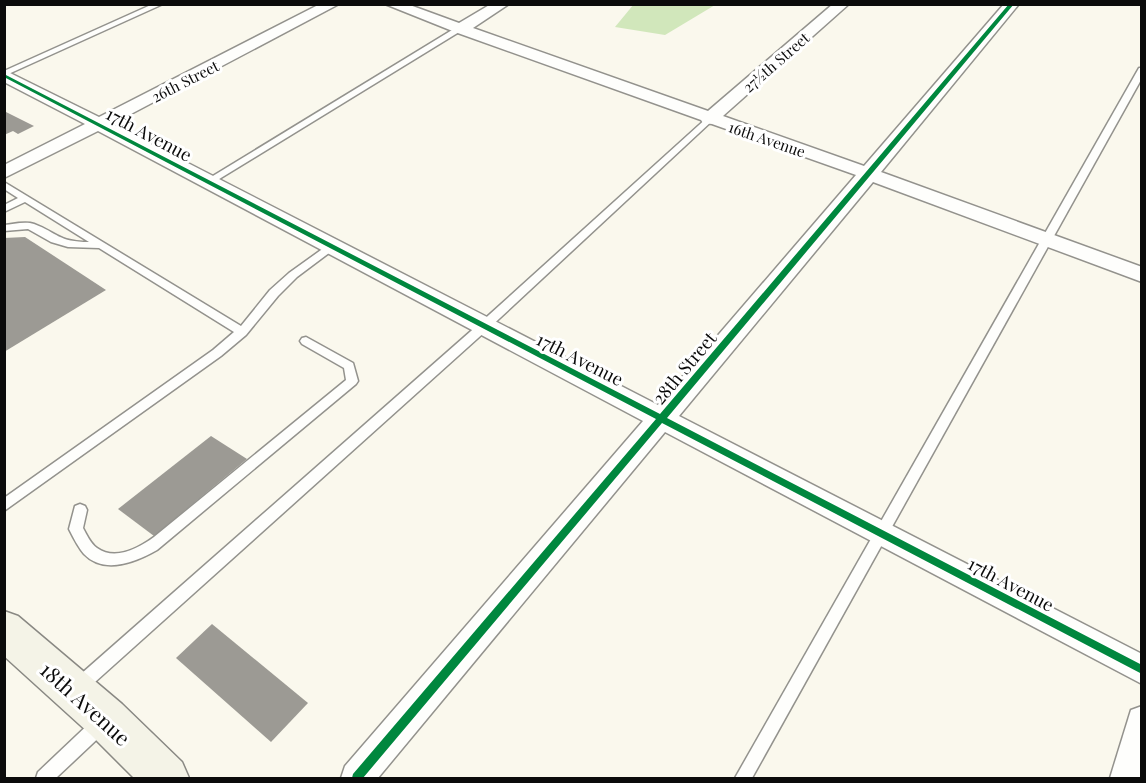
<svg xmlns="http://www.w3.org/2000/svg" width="1146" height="783" font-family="'Playfair Display',serif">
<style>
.forest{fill:#d1e7bb}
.building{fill:#9c9a94}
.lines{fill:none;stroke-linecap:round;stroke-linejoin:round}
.lane-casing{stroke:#93928d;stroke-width:3}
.street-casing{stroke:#93928d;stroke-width:3}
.secondary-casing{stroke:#898883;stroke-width:3}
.lane{fill:#fefefc;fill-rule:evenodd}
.street{fill:#fefefc;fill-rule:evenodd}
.secondary{fill:#f4f3e7;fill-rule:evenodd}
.cycleway-casing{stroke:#fff;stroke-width:3}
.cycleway{fill:#00873e;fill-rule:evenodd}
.labels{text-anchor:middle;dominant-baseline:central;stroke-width:6;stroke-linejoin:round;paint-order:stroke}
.far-street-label{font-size:15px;fill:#0b0b0b;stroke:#fff}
.street-label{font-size:18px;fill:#0b0b0b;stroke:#fff}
.near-street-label{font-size:21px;fill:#0b0b0b;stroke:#fff}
</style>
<rect width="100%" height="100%" fill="#faf8ed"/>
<!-- forest -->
<path class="forest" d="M634 4H715V5L665 35 615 27Z"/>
<!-- building -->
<g class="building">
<path d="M4 111 34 126 18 134 13 131 4 135Z"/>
<path d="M25 237 106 290 4 352V238Z"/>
<path d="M211 436 247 459 154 536 118 509Z"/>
<path d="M212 624 308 703 271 742 176 658Z"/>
</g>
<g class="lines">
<defs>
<g id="lane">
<path d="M153 4H163L4 76V71Z"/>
<path d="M457 27 464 29 211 184H205L203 182Z"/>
<path d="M1139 68H1142V78L752 778H735Z"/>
<path d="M709 116 713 119 712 121 487 330 85 691 79 693 73 691 71 686 73 681 479 324Z"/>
<path d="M4 182 241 326 270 290 289 273 328 245H336L337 247 297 277 278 296 246 335 221 356 4 511V498L213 350 234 332 99 248 68 247 51 242 28 229 4 231V225C13 224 26 221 34 224 58 233 58 242 89 242L25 202 4 212V205L18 198 4 189Z"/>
<path d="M306 337 353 363 358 381 356 384 157 550C136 562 104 575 84 554 78 547 73 537 69 529L75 506 80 504 85 506 87 510 83 528C87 535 90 543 97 548 115 561 139 548 154 537L346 380 344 368 302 344 300 341 302 338Z"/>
<path d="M101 716 107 718 109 724 107 730 56 778H36L38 772 95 718Z"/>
</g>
<g id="street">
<path d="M320 4H339L112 124 658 405 856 175 712 124 703 123 701 120 455 32 385 4H407L459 23 491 4H509L473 28 708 111 833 4H849L723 116 864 166 1004 4H1019L881 172 1142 267V282L873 182 679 416 1142 654V684L665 432 378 778H341L345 766 643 421 98 131 4 178V165L85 124 4 82V70L99 117Z"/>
<path d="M1142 706V778H1110L1131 710Z"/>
</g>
<path id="secondary" d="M4 611 18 616 122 704 182 762 189 778H134L90 734 4 656Z"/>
</defs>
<!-- lane casing -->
<use href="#lane" class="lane-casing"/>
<!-- street casing -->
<use href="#street" class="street-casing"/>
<!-- secondary casing -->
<use href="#secondary" class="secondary-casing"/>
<!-- lane -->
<use href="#lane" class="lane"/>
<!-- street -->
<use href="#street" class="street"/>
<!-- secondary -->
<use href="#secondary" class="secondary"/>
<defs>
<path id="cycleway" d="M1009 4H1014L667 418 1142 665V674L662 423 363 778H352L353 774 656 419 4 77V74L660 414Z"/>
</defs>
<!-- cycleway casing -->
<use href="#cycleway" class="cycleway-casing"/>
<!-- cycleway -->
<use href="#cycleway" class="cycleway"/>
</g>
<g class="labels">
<!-- far-street labels -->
<g class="far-street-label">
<text transform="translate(776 62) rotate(-41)">27½th Street</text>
<text transform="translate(185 81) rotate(-27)">26th Street</text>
<text transform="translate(767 139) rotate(19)">16th Avenue</text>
</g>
<!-- street labels -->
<g class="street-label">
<text transform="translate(149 134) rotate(28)">17th Avenue</text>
<text transform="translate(580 359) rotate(27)">17th Avenue</text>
<text transform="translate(684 368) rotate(-50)">28th Street</text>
<text transform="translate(1011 584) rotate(28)">17th Avenue</text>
</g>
<!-- near-street labels -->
<g class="near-street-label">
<text transform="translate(86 703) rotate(42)">18th Avenue</text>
</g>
</g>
<!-- border -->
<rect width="1146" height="783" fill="none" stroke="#0b0b0b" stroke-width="12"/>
</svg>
